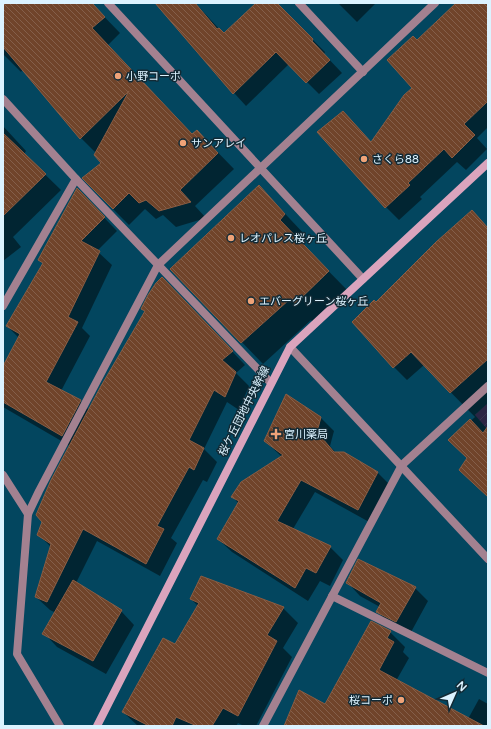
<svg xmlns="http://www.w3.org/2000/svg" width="491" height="729" font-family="'Varela Round','Noto Sans JP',sans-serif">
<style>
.garden{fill:url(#garden-furrows)}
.shadow{fill:#0007}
.building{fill:url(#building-back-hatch);stroke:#8a5c42}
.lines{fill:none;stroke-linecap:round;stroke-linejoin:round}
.street{stroke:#a38190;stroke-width:8}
.secondary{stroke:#daa4bd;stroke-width:8}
.poi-dot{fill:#efa378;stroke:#122a35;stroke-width:1.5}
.labels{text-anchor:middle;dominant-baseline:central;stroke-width:3;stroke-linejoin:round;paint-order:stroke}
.poi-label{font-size:11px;fill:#dcf3ff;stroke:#122a35;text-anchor:start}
.street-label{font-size:11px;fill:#dcf3ff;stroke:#122a35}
</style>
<defs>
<pattern id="garden-furrows" width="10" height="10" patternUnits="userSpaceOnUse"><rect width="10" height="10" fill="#504680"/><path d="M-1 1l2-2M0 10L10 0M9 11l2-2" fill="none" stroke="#696193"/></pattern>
<pattern id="building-back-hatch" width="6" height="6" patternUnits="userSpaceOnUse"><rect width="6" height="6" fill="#70442a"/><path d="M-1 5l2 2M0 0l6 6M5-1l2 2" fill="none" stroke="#845f4a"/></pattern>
</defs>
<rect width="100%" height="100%" fill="#03465f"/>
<!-- garden -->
<path class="garden" d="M488 403V430L475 415Z"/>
<!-- shadow -->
<g class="shadow">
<path d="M3 3H91L120 33 108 45 193 135 197 131 234 169 195 206 206 218 176 227 163 215 156 219 145 209 129 225 113 209 102 163 96 153 81 138 23 69 21 72 3 54Z"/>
<path d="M159 3H195L224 34 257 3H276L325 52 324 54 342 73 319 94 289 64 246 106 194 49 195 48Z"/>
<path d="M338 3H376L357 22Z"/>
<path d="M456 3H488V127L477 138 487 149 466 170 457 162 420 197 422 199 399 220 386 207 372 143 413 88 417 42Z"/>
<path d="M3 126 26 151 24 154 61 190 13 237 21 247 3 261Z"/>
<path d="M259 186 306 236 300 242 350 293 317 325 311 320 263 364 171 269Z"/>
<path d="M90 203 117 231 97 251 112 265 82 328 90 336 61 391 80 401 89 410 175 291 245 365 236 373 249 386 239 410 227 402 204 449 217 462 207 482 203 480 171 538 177 543 160 576 97 541 76 583 121 611 134 625 106 674 57 647 44 633 56 613 50 610 36 597 51 547 38 534 70 446 3 407V368L19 338 7 326 44 264 39 260Z"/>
<path d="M488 228V497L468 458 450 440 475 417 424 365 407 380 394 367 376 303Z"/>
<path d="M320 417 334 431 330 446 336 453H344L378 473 391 486 371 523 315 492 293 529 330 547 343 560 330 586 320 581 308 601 232 552 218 539 238 503 233 497 282 457 265 441Z"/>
<path d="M347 582 415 588 428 601 410 634 391 625 377 611 380 607 360 596Z"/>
<path d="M191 599 283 608 298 623 283 648 292 657 256 726H244L238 723 236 726H138L123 712 175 645 198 606Z"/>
<path d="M390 632 405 647 403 652 409 658 396 681 468 719 479 699 488 704V726H285L325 705Z"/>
</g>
<!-- building -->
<g class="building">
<path d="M3 3H92L105 17 92 28 192 134 197 130 218 153 180 190 191 202 159 211 146 200 139 203 129 193 113 209 82 178 101 163 94 155 129 91 80 139 3 47Z"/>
<path d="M155 3H195L217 29 219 28 224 33 256 3H277L313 39 312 41 330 60 306 83 276 52 233 94Z"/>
<path d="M456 3H488V101L464 124 475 135 452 158 444 149 408 183 410 185 385 208 317 132 343 111 371 142 404 95 412 88 387 60 413 36 417 40Z"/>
<path d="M3 133 46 174 3 216Z"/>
<path d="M259 185 285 214 280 220 329 271 295 304 290 299 241 343 170 269Z"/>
<path d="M77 188 105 217 81 241 100 251 68 317 78 322 46 382 81 400 62 436 3 402V366L20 334 6 326 43 263 38 260Z"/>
<path d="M472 210 488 228V359L450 393 411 352 393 368 352 322 374 300 376 302 436 242Z"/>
<path d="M162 277 233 351 222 360 236 372 225 397 214 390 189 440 204 448 194 470 189 467 157 526 164 529 146 564 83 529 47 602 35 597 51 544 37 535 42 522 36 515 51 480 101 386 145 311 141 309 148 295 156 283Z"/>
<path d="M286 394 321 417 317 432 334 452H344L378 472 358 510 301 480 277 521 331 546 316 573 306 568 295 588 217 539 239 501 231 497 241 482 283 455 264 441Z"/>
<path d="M470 419 483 433 488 426V497L459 470 467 458 448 440Z"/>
<path d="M358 559 416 587 396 622 376 612 381 603 346 583Z"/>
<path d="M201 576 284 607 267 635 277 641 238 716 223 708 212 726H197L176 717 172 726H149L122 712 163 638 175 644 199 603 190 599Z"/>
<path d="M73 580 122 610 93 661 42 634Z"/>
<path d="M371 621 391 631 387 638 394 642 379 670 484 726H284L299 690 325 704Z"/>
</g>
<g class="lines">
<!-- street -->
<g class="street">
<path d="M108 3 363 279"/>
<path d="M299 3 363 72"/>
<path d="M3 99 76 179 271 383"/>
<path d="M3 306 76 179"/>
<path d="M290 347 488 559"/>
<path d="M3 475 28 514"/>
<path d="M332 596 488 673"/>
<path d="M60 726 17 654 28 514 39 491 158 265 435 3"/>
<path d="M263 726 402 465 488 386"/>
</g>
<!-- secondary -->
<path class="secondary" d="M97 726 290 347 488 163"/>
</g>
<!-- markers -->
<g class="poi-dot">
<circle cx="118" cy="76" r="4"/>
<circle cx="183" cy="143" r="4"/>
<circle cx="364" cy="159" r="4"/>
<circle cx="231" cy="238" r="4"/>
<circle cx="251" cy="301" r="4"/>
<path d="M274 428h4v4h4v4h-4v4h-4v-4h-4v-4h4z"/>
<circle cx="401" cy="700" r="4"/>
</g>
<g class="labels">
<!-- poi labels -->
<g class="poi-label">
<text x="126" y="76">小野コーポ</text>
<text x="191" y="143">サンアレイ</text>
<text x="372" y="159">さくら88</text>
<text x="239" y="238">レオパレス桜ヶ丘</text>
<text x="259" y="301">エバーグリーン桜ヶ丘</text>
<text x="284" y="434">宮川薬局</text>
<text x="393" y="700" text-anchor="end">桜コーポ</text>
</g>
<!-- street labels -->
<g class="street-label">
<text transform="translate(244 411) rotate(-63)">桜ケ丘団地中央幹線</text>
</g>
</g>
<!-- border -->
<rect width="491" height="729" fill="none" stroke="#dcf3ff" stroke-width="8"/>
<!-- north arrow -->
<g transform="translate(455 693) rotate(45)" stroke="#122a35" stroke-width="3" paint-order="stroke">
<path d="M0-3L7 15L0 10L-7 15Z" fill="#dcf3ff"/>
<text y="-6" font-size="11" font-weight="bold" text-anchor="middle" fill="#dcf3ff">N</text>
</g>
</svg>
